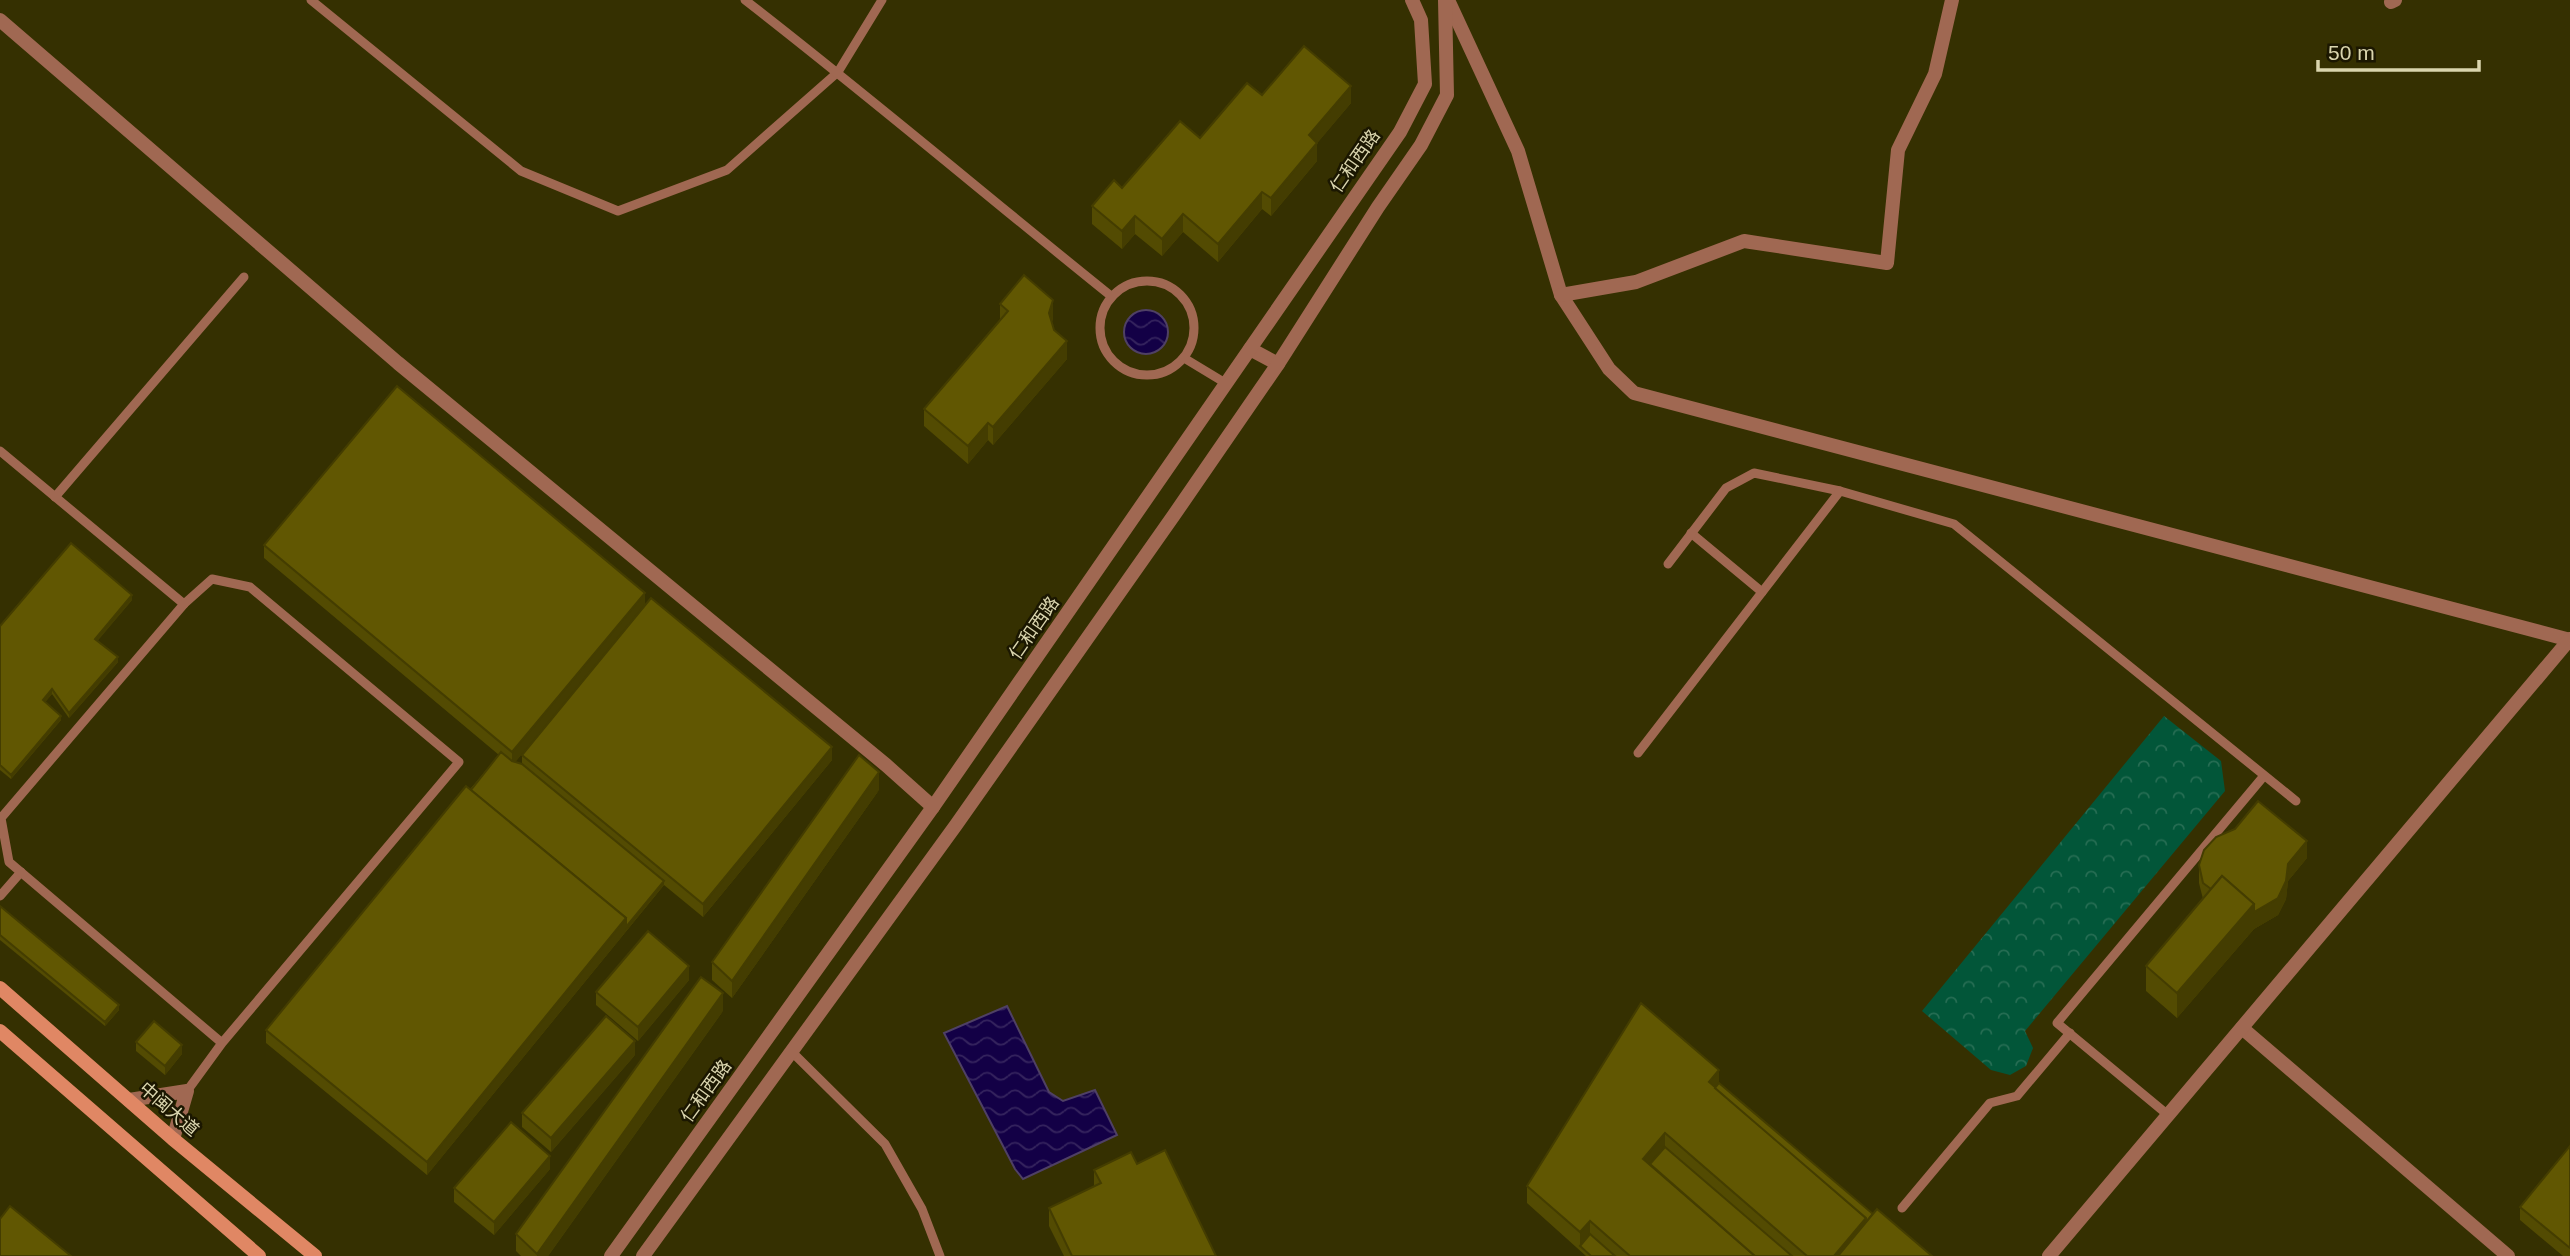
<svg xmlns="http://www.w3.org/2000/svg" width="2570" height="1256" font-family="Arial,'Noto Sans SC',sans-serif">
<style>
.forest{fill:url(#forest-crowns)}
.water{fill:url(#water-waves);stroke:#4f4065;stroke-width:2}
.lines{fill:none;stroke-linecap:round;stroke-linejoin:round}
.service{stroke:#a06852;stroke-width:9}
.minor{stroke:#a06852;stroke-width:14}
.secondary{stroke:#e08764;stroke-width:14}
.wall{fill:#534b02;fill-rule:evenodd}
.shaded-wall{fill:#443d01}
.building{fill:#615702;stroke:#443d01;stroke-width:2}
.labels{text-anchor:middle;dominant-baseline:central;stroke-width:5;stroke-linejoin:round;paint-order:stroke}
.street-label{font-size:18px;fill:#dad5ae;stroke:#1b1701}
</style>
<defs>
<pattern id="forest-crowns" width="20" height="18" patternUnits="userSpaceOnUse" patternTransform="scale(1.75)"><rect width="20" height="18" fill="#025639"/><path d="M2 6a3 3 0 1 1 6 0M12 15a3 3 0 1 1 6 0" fill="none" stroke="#266d53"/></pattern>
<pattern id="water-waves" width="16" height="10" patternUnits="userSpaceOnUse" patternTransform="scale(1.75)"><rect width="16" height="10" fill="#130046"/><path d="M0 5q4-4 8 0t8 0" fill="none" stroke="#35245e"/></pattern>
</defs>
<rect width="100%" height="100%" fill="#353001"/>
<!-- forest -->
<path class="forest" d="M2164 716 2221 761 2225 791 2025 1031 2033 1048 2026 1066 2010 1075 1991 1070 1922 1011Z"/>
<!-- water -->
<g class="water">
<circle cx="1146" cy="332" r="22"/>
<path d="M1007 1006 1049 1092 1063 1101 1095 1090 1117 1135 1023 1179 1015 1169 944 1033Z"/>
</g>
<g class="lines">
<!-- service -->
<g class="service">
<path d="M311 0 521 171 618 211 727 170 838 72 882 0"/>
<path d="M745 0C869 96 989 198 1111 296"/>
<circle cx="1147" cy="328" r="47"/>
<path d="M1184 358 1227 384"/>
<path d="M0 451 184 604"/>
<path d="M55 497 244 277"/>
<path d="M1691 533 1762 592"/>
<path d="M1668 564 1726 488 1754 473 1840 491"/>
<path d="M1638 753 1840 491 1954 524 2296 801"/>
<path d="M0 896 21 872"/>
<path d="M792 1052 885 1144 922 1209 940 1256"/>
<path d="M187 1091 222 1043 459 762 250 587 212 579 184 604 1 818 9 862 222 1043"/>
<path d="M2168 1115 2057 1023 2263 777"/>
<path d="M1902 1208 1990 1103 2017 1096 2070 1033"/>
</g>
<!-- minor -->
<g class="minor">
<path d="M1448 0 1518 151 1561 295 1609 369 1634 393 2570 640"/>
<path d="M2391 2 2395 0"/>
<path d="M0 20 398 363 886 765 933 807"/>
<path d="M1561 295 1636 282 1744 241 1887 263 1898 150 1935 74 1952 0"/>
<path d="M1250 349 1278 364"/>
<path d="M2242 1028 2508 1256"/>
<path d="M129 1100 187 1091 173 1139"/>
<path d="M611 1256 933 807 1400 132 1425 84 1421 20 1412 0"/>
<path d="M643 1256 956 825 1174 515 1278 364 1378 207 1421 145 1447 95 1445 0"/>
<path d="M2049 1256 2570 639"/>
</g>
<!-- secondary -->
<g class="secondary">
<path d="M0 988 173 1139 315 1256"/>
<path d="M0 1031 259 1256"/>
</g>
</g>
<!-- wall -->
<g class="wall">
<path d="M1262 95 1351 103 1317 143V161L1271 216 1262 209 1218 262 1183 232 1162 256 1135 234 1122 249 1092 224V206L1200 138Z"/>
<path d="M1000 304 1053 318 1052 322 1054 330 1067 359 993 445 988 440 968 464 924 426V409L1000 320Z"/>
<path d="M264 545 645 605 832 760 703 917 664 885 427 1175 266 1043V1030L499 755 264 558ZM576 689 522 755V764L515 762Z"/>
<path d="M132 600 97 641 118 662 69 718 52 694 45 702 61 720 11 779 0 770V626Z"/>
<path d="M879 790 732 998 712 980V962Z"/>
<path d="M2307 858 2288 881 2286 899 2278 915 2254 929 2177 1018 2146 991V966L2203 899 2199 883V865Z"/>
<path d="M0 906 119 1010 105 1026 0 940Z"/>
<path d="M689 980 638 1041 596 1005V992Z"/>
<path d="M723 1011 548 1256H521L516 1251V1234Z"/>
<path d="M136 1042 182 1054 165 1075 136 1051Z"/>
<path d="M635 1055 551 1152 522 1127V1113Z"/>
<path d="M1719 1083 1873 1214 1932 1256H1586L1527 1203V1186Z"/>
<path d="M2570 1146V1256H2563L2520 1220V1207Z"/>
<path d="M1137 1164 1216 1256H1064L1049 1226V1208L1094 1186V1170Z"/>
<path d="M550 1169 494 1235 454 1202V1188Z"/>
</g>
<!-- shaded-wall -->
<g class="shaded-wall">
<path d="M1351 86V103L1309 153V135Z"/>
<path d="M1317 143V161L1271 216V198Z"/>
<path d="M1262 192V209L1218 262V244Z"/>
<path d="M1183 214V232L1162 256V239Z"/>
<path d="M1135 216V234L1122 249V231Z"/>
<path d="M1053 300V318L1049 331V313Z"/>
<path d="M1067 341V359L993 445V427Z"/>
<path d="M988 423V440L968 464V446Z"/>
<path d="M645 593V607L512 766V752Z"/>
<path d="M132 595V600L95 644V639Z"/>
<path d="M118 657V662L69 718V713Z"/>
<path d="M52 689V694L43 705V700Z"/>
<path d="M61 716V720L11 779V775Z"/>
<path d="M832 747V760L703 917V904Z"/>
<path d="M879 772V790L732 998V981Z"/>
<path d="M2307 841V858L2288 881 2286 899 2278 915 2254 929 2177 1018V993Z"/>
<path d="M664 881V885L427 1175V1162L626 918Z"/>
<path d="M689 966V980L638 1041V1027Z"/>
<path d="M723 993V1011L548 1256H537V1254Z"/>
<path d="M119 1005V1010L105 1026V1022Z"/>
<path d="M635 1041V1055L551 1152V1138Z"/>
<path d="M182 1045V1054L165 1075V1066Z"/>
<path d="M1719 1070V1088L1711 1097 1709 1082Z"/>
<path d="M1665 1133V1151L1646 1174 1643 1159Z"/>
<path d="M550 1156V1169L494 1235V1222Z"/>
<path d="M1866 1218V1231L1849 1256H1834Z"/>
<path d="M1590 1221V1238L1580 1246V1250V1232Z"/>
</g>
<!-- building -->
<g class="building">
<path d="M1304 46 1351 86 1309 135 1317 143 1271 198 1262 192 1218 244 1183 214 1162 239 1135 216 1122 231 1092 206 1114 180 1122 188 1180 121 1200 138 1247 83 1262 95Z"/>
<path d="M1024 275 1053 300 1049 313 1054 330 1067 341 993 427 988 423 968 446 924 409 1008 311 1000 304Z"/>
<path d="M397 386 645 593 512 752 264 545Z"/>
<path d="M71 543 132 595 95 639 118 657 69 713 52 689 43 700 61 716 11 775 0 765V626Z"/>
<path d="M651 598 832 747 703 904 522 755Z"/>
<path d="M501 752 512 761 522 764 664 881 626 927V918L471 790Z"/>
<path d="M859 755 879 772 732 981 712 962Z"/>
<path d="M466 786 626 918 427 1162 266 1030Z"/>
<path d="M2258 801 2307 841 2288 864 2286 881 2278 898 2254 912V904L2222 876 2211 889 2203 883 2199 865 2204 850 2216 837 2235 829Z"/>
<path d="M2222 876 2254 904 2177 993 2146 966Z"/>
<path d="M0 906 119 1005 105 1022 0 935Z"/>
<path d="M648 931 689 966 638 1027 596 992Z"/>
<path d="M701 977 723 993 537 1254 516 1234Z"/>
<path d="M1641 1003 1719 1070 1709 1082 1866 1218 1834 1256H1807L1665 1133 1643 1159 1755 1256H1630L1590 1221 1580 1232 1527 1186Z"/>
<path d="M606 1016 635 1041 551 1138 522 1113Z"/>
<path d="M154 1021 182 1045 165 1066 136 1042Z"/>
<path d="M1719 1083 1873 1214 1866 1222V1218L1715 1088Z"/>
<path d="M511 1122 550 1156 494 1222 454 1188Z"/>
<path d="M2570 1146V1248L2520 1207Z"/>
<path d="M1665 1147 1792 1256H1755L1650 1164Z"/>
<path d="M1165 1150 1216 1256H1072L1049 1208 1101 1183 1094 1170 1131 1152 1137 1164Z"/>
<path d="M10 1206 71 1256H0V1219Z"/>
<path d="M1877 1209 1932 1256H1838Z"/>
<path d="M1590 1234 1615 1256H1591L1580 1246Z"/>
</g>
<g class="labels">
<!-- street labels -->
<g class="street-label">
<text transform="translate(1355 161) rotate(-55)">仁和西路</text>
<text transform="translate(1034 628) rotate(-55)">仁和西路</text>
<text transform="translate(706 1091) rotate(-54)">仁和西路</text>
<text transform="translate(169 1109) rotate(41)">中闽大道</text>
</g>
</g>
<!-- scale -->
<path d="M2318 60v10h161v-10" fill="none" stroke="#dad5ae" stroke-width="3.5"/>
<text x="2328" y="60" font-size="21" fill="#dad5ae" stroke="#1b1701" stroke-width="5" paint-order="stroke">50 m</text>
</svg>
